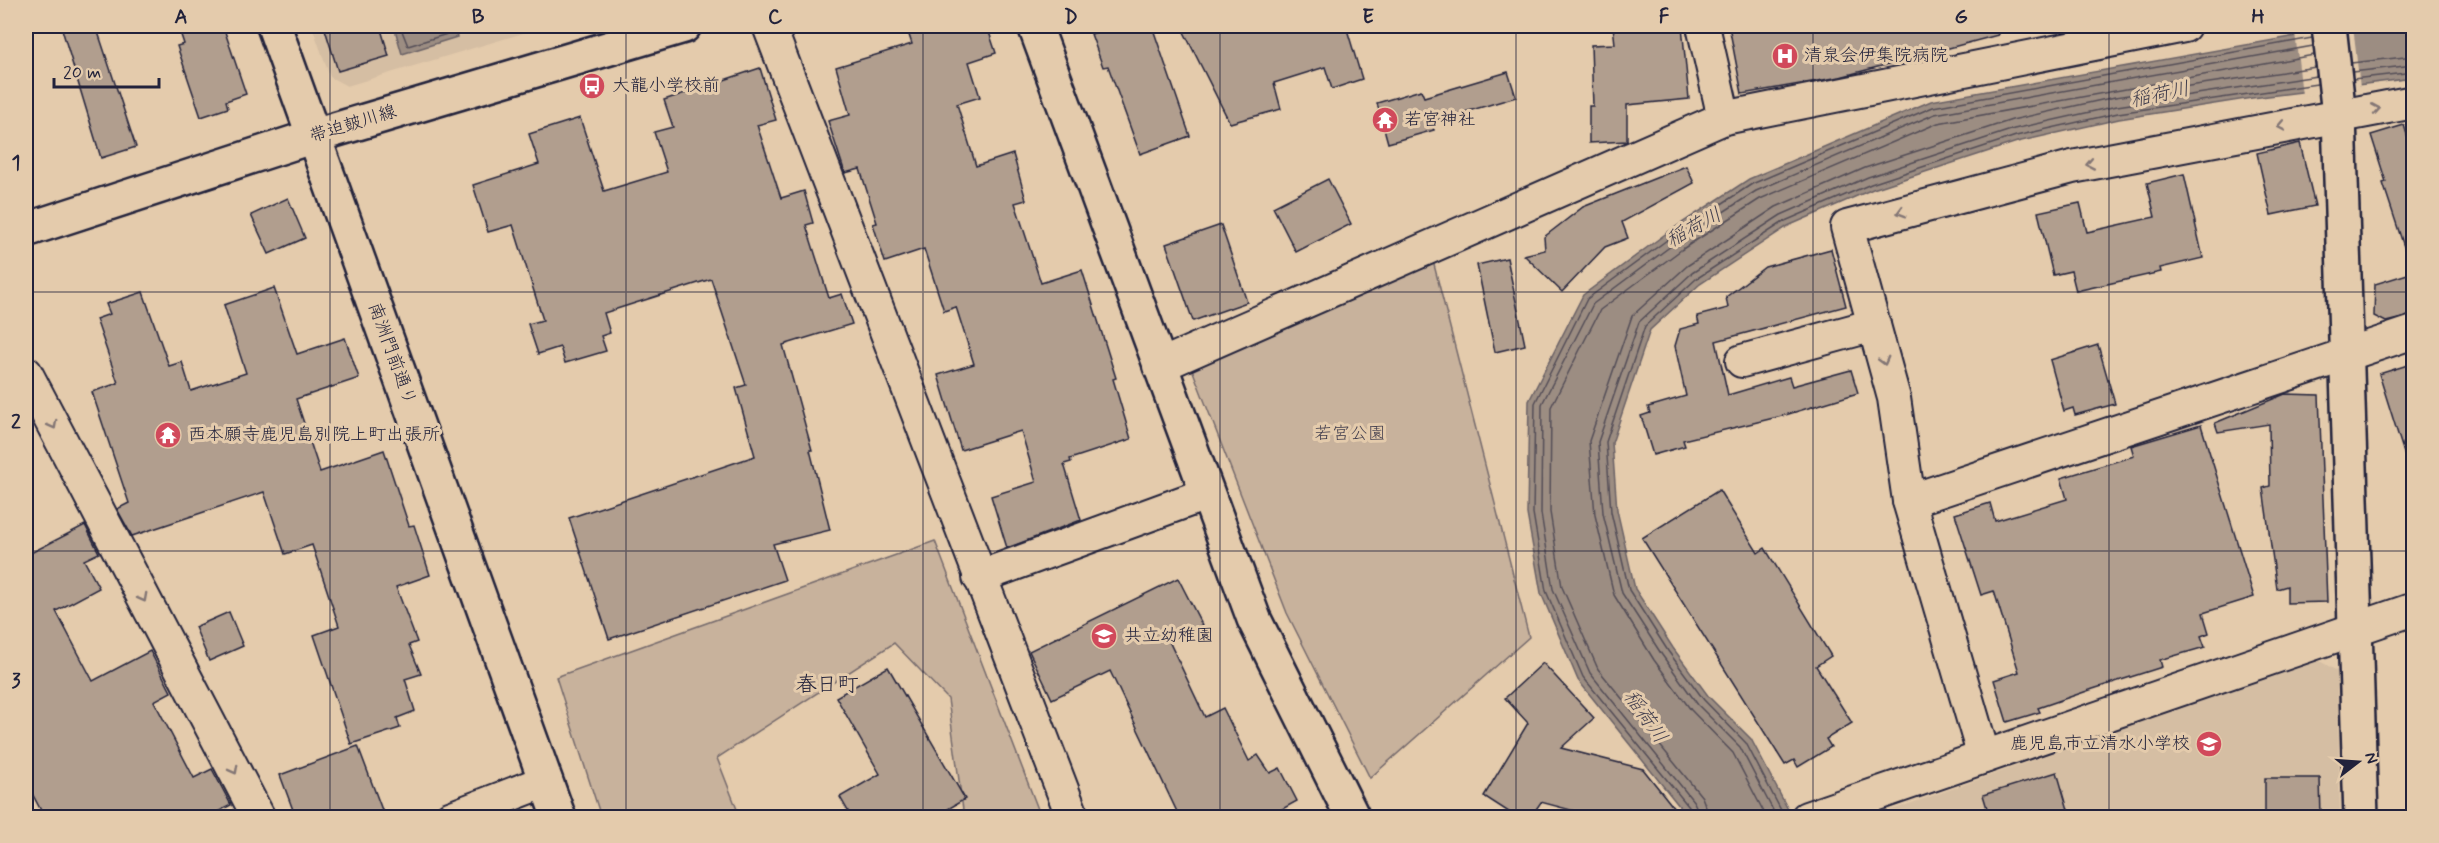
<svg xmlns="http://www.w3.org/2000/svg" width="2439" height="843" font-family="Mynerve,'Klee One',sans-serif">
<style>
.built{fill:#d5bea3}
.green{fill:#c8b29c;stroke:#756a6c;stroke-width:1.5}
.water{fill:#9c8d82;stroke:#6b6266;stroke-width:1.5}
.pier{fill:#e4cbac}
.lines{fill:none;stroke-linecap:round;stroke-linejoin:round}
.shore{stroke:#534d57;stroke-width:1.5}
.building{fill:#b19e8e;stroke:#22223b;stroke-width:1.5}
.minor-casing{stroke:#22223b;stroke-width:36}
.tertiary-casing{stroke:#22223b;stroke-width:38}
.minor{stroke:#e4cbac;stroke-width:32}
.tertiary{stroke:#e4cbac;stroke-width:33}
.oneway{stroke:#837674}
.grid{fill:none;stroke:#22223b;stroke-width:1.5;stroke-opacity:0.55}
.labels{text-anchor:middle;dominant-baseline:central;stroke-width:6;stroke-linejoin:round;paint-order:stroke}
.poi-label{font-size:18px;fill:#22223b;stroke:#e4cbac;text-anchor:start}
.street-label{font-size:18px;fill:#22223b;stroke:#e4cbac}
.park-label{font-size:18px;fill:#433f4e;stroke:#e4cbac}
.water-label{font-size:20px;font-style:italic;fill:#403d4d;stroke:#e4cbac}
.quarter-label{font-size:21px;fill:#22223b;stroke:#e4cbac}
.neatline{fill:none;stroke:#22223b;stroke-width:2}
.grid-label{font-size:20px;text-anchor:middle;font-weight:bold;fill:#22223b}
</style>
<rect width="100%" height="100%" fill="#e4cbac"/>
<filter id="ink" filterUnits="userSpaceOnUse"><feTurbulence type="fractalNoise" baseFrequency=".0167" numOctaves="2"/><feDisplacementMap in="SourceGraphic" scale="12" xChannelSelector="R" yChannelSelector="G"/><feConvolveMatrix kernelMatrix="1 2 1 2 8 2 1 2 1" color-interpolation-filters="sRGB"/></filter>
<g filter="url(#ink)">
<!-- built -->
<g class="built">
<path d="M312 26H547L347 86 330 77Z"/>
<path d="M2318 660 2337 671 2340 817 1869 818Z"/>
</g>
<!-- green -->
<g class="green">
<path d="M1433 261 1529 637 1370 778 1287 613 1192 369Z"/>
<path d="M935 541 1041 817H964L948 699 894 643 717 758 740 817H601L556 677Z"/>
</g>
<!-- water -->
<g class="water">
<path d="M394 26H453L457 37 402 54Z"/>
<path d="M2352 26H2413V78L2252 98 2119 119 2017 142 1873 189 1788 226 1700 284 1650 330 1612 443 1617 510 1635 589 1673 648 1709 697 1751 739 1792 817H1688L1578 680 1541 593 1527 514 1529 401 1583 295 1668 232 1749 179 1931 101Z"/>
</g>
<!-- pier -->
<path class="pier" d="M2334 26H2353L2360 88 2302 95 2295 32Z"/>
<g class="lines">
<!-- shore -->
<g class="shore">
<path d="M400 26 408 46 447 34 448 26"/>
<path d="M2351 63 2414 56"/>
<path d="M2352 72 2414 65"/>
<path d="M2353 79 2414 72"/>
<path d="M1693 818 1689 807 1583 677 1546 591 1533 513 1535 403 1587 299 1671 237 1752 184 1933 107 2312 38"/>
<path d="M1701 818 1694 802 1590 673 1553 589 1541 513 1542 404 1593 304 1675 243 1756 191 1935 114 2313 46"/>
<path d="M1710 818 1702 797 1598 669 1562 587 1550 512 1551 407 1600 310 1681 250 1760 199 1938 123 2314 55"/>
<path d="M1767 818 1733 753 1691 710 1654 660 1614 595 1595 515 1589 441 1632 316 1687 266 1776 207 1865 168 2012 120 2115 97 2316 67"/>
<path d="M1777 818 1740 747 1698 705 1662 655 1622 593 1603 513 1598 442 1639 322 1692 273 1781 215 1868 177 2014 129 2117 106 2317 76"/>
<path d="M1785 818 1746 743 1704 700 1668 651 1629 590 1611 512 1606 442 1645 326 1696 279 1785 221 1871 184 2016 136 2118 113 2317 84"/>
</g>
</g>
<!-- building -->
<g class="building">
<path d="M61 26H96L136 147 101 158Z"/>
<path d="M178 26H223L246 94 226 101 228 108 201 117 177 46 184 44Z"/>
<path d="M324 26H380L389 56 338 71Z"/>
<path d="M906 26H987L996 53 969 62 980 97 957 104 976 166 1013 154 1026 200 1015 203 1041 283 1082 270 1116 378 1113 379 1131 439 1070 459 1071 462 1064 464 1081 520 1007 548 991 496 1036 482 1021 431 961 450 938 375 974 364 956 307 944 311 924 249 885 262 873 224 877 223 860 169 845 173 828 121 850 115 836 67 912 44Z"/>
<path d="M1115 26H1152L1190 136 1140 154 1108 66 1103 67 1091 34Z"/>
<path d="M1181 26H1346L1362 79 1332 89 1325 67 1274 83 1281 109 1230 123Z"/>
<path d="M1613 26H1682L1689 99 1627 105V141L1589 143V106H1593L1591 45 1615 44Z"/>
<path d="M1729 26H1996L1998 35 1840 77 1742 94Z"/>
<path d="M760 68 776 120 757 125 781 198 804 191 813 223 806 225 829 298 842 294 852 324 783 345 812 450H810L830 530 773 544 785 580 609 639 569 518 755 456 736 388 746 385 711 279 604 313 610 333 601 336 606 351 565 363 560 347 538 354 528 324 543 320 513 225 488 232 473 185 539 164 529 134 580 118 604 191 667 172 654 132 673 127 664 100Z"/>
<path d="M1508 72 1516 97 1431 122 1434 130 1388 143 1377 103 1421 90 1424 97Z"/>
<path d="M2404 125 2414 157V258L2408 259 2383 183 2386 182 2371 135Z"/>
<path d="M2300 143 2315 206 2271 215 2257 153Z"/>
<path d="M1686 166 1694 183 1622 222 1628 238 1605 247 1562 292 1524 255 1545 250 1544 237 1583 207Z"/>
<path d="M2184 174 2203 258 2160 268 2161 272 2076 291 2071 271 2053 275 2038 212 2080 203 2087 232 2155 217 2147 183Z"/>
<path d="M1328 179 1351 224 1296 252 1273 207Z"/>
<path d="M288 198 305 238 269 254 251 215Z"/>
<path d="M1221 225 1247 302 1193 321 1166 244Z"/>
<path d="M1831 249 1846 306 1716 341 1728 395 1789 377 1792 386 1851 370 1858 393 1782 416 1683 440 1685 446 1653 455 1641 416 1650 413 1648 407 1686 396 1675 346 1680 329 1699 324 1697 316 1728 308 1726 297 1765 267Z"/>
<path d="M1507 258 1525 345 1495 352 1477 265Z"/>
<path d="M2414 272V315L2386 322 2374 316 2375 284Z"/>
<path d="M274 288 297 354 345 338 359 378 296 399 320 472 384 450 409 526 414 525 430 575 396 587 417 642 409 645 421 674 405 679 415 711 397 718 400 728 351 744 314 635 339 626 312 545 285 554 264 492 132 536 117 509 129 503 92 392 118 383 96 319 110 314 106 304 143 292 169 366 182 362 191 391 246 373 224 305Z"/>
<path d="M2098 345 2115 404 2075 415 2073 408 2064 411 2050 360Z"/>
<path d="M2414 363V462L2407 463 2379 374Z"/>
<path d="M2285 394 2319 395 2327 602 2287 603V586L2277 589 2263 488 2270 486 2269 424 2218 432 2215 423Z"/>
<path d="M2201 425 2254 597 2203 613 2209 633 2201 636 2205 647 2160 660 2162 667 2093 689 2038 708 2040 712 2007 722 1994 680 2019 672 1994 591 1981 595 1955 514 1990 503 1995 521 2067 499 2061 478 2134 456 2131 446Z"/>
<path d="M1719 490 1758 553 1765 548 1831 656 1816 666 1852 723 1826 739 1831 747 1798 767 1794 760 1785 765 1642 538Z"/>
<path d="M85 525 99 553 84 560 99 588 56 611 93 681 150 651 171 692 154 701 194 778 212 769 231 805 206 818H45L26 782V553L27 555Z"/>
<path d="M1178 578 1202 625 1169 641 1205 717 1223 708 1249 761 1258 755 1270 773 1280 768 1297 801 1266 818H1180L1110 671 1052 699 1029 651Z"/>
<path d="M229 612 243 646 209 661 195 627Z"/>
<path d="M1543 663 1594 718 1561 748 1643 769 1682 818H1601L1541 802 1530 818H1518L1484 796 1528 723 1505 698Z"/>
<path d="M888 667 965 799 933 818H852L840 797 880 774 836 697Z"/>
<path d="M358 746 385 818H296L280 775Z"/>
<path d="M2057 772 2069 813 2053 818H1990L1983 795Z"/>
<path d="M2265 778H2320L2321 818H2265Z"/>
</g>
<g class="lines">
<defs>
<g id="minor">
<path d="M769 26 1073 818"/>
<path d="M1703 26 1724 118"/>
<path d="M1742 361 1874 325"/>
<path d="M1159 366 1724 118 2184 26"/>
<path d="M26 373 259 818"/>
<path d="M1909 501 2414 332"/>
<path d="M979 577 1206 494"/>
<path d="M1984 757 1909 501 1894 398 1847 227 2072 167 2414 102"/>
<path d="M450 818 546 781"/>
<path d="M1807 818 2414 609"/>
</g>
<g id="tertiary">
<path d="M274 26 559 818"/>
<path d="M1035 26 1254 619 1353 818"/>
<path d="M2329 26 2339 115 2361 818"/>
<path d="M26 230 314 136 684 26"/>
</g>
</defs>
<!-- minor casing -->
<use href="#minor" class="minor-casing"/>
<!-- tertiary casing -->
<use href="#tertiary" class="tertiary-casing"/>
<!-- minor -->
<use href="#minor" class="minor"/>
<!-- tertiary -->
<use href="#tertiary" class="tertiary"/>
</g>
<!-- one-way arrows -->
<defs><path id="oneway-chevron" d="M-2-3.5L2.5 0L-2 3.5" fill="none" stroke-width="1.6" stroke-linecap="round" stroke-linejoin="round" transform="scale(1.5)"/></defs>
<g class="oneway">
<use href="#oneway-chevron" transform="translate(2376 109) rotate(-10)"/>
<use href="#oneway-chevron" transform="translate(2281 126) rotate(169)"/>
<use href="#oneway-chevron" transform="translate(2090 164) rotate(169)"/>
<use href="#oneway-chevron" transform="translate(1901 212) rotate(164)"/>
<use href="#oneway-chevron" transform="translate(1884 361) rotate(75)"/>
<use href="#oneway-chevron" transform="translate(53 425) rotate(62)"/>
<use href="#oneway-chevron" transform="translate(143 598) rotate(62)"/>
<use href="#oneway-chevron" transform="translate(234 770) rotate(62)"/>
</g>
</g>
<!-- grid -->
<path class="grid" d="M330 26V818M626 26V818M923 26V818M1220 26V818M1516 26V818M1813 26V818M2109 26V818M26 292H2414M26 551H2414"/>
<!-- icons -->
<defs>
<symbol id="hospital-disc" viewBox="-11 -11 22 22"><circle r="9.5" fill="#d1495b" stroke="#e4cbac"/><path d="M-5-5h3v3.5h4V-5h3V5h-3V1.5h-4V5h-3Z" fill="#fff"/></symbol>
<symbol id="bus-disc" viewBox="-11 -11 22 22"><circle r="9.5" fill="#d1495b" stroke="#e4cbac"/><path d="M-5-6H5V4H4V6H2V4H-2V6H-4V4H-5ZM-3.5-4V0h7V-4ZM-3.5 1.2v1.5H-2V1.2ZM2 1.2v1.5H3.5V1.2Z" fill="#fff"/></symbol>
<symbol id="temple-disc" viewBox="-11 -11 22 22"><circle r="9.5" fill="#d1495b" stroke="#e4cbac"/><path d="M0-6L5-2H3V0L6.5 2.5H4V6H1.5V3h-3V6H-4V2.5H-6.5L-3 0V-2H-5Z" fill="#fff"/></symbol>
<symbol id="school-disc" viewBox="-11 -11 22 22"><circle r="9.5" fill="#d1495b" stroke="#e4cbac"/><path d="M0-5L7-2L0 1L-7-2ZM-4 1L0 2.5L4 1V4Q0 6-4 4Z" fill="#fff"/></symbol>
</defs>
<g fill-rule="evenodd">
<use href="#hospital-disc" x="1770" y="41" width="30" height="30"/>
<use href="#bus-disc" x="577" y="71" width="30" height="30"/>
<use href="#temple-disc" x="1370" y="105" width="30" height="30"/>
<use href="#temple-disc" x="153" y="420" width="30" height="30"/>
<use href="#school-disc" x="1089" y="621" width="30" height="30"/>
<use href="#school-disc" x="2194" y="729" width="30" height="30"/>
</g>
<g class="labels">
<!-- poi labels -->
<g class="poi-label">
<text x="1804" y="56">清泉会伊集院病院</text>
<text x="612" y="86">大龍小学校前</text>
<text x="1404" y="120">若宮神社</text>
<text x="188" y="435">西本願寺鹿児島別院上町出張所</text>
<text x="1124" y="636">共立幼稚園</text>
<text x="2190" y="744" text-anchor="end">鹿児島市立清水小学校</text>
</g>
<!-- street labels -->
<g class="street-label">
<text transform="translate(353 124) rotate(-17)">帯迫皷川線</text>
<text transform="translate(392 354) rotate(70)">南洲門前通り</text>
</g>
<!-- park labels -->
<g class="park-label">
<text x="1350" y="434">若宮公園</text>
</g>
<!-- water labels -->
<g class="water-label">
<text transform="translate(2160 95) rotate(-12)">稲荷川</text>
<text transform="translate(1694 228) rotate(-29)">稲荷川</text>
<text transform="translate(1645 717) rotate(55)">稲荷川</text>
</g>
<!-- quarter labels -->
<g class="quarter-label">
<text x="827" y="685">春日町</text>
</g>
</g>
<!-- margin -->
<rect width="2439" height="843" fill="none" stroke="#e4cbac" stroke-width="66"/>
<!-- north arrow -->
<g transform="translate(2358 762) rotate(73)" stroke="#e4cbac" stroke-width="4.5" paint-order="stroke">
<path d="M0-4.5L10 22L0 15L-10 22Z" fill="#22223b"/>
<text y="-9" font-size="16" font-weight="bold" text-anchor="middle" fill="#22223b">N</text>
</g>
<!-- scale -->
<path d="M54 78v9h105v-9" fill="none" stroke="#22223b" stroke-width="3"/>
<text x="63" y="78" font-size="18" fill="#22223b" stroke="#e4cbac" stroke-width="4.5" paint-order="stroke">20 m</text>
<rect x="33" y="33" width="2373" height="777" class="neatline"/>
<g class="grid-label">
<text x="181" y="23">A</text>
<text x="478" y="23">B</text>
<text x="775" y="23">C</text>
<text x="1071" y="23">D</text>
<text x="1368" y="23">E</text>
<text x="1664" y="23">F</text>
<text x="1961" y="23">G</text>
<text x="2258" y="23">H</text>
<text x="16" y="169">1</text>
<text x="16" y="428">2</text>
<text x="16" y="687">3</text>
</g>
</svg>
